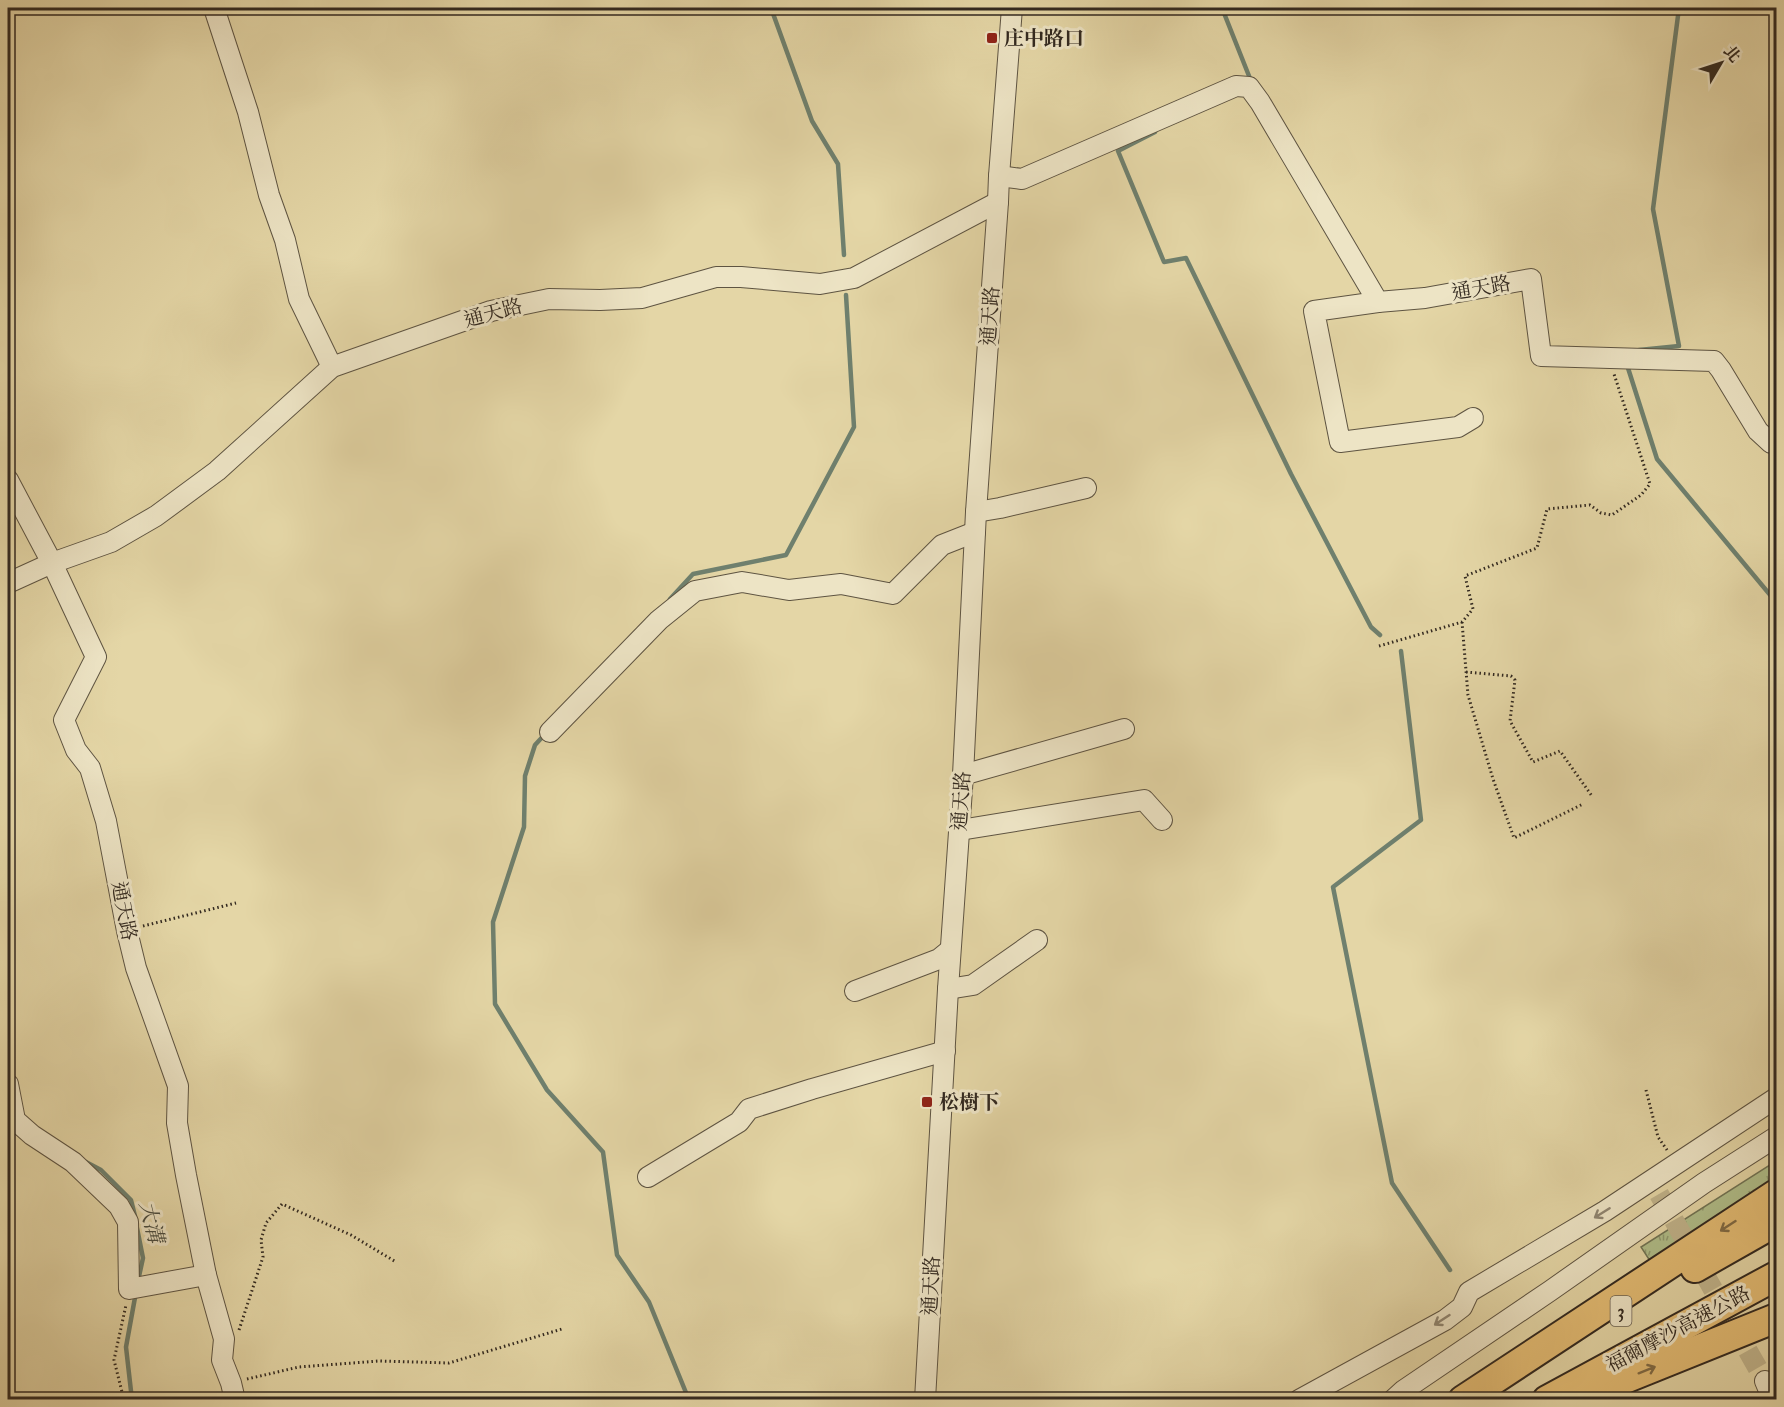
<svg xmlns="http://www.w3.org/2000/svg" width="1784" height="1407" font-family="'IM FELL Double Pica','Noto Serif TC',serif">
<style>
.grass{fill:url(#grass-tufts);stroke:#717455;stroke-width:1.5}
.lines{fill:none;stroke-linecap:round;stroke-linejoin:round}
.stream{stroke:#6f806e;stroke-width:4.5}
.minor-tunnel{stroke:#c0b38b;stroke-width:20;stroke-dasharray:20 10;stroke-linecap:butt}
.minor-casing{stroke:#5e5442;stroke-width:22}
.highway-casing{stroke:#322920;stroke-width:32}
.path{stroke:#322920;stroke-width:3;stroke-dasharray:1.5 3;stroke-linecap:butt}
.minor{stroke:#ede4c5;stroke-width:20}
.highway{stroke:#e2bb73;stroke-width:28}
.oneway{stroke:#908672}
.oneway2{stroke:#816b45}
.poi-dot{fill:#8f2418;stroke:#ede4c5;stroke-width:2}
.labels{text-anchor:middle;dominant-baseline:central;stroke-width:6;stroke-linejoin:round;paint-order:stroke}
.shield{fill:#ede4c5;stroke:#6a6152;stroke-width:1.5}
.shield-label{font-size:18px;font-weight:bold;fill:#322920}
.poi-label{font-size:20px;font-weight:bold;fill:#322920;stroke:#ede4c5;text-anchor:start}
.street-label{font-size:20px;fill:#322920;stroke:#ede4c5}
.water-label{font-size:21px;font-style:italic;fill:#4b4d40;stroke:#ede4c5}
</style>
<defs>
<pattern id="grass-tufts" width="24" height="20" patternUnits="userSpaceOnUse" patternTransform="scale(1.5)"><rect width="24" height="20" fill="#b0be8a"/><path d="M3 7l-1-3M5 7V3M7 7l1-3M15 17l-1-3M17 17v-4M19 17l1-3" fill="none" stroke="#909a70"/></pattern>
</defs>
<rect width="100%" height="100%" fill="#e4d6a6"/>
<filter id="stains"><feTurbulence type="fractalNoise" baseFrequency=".00333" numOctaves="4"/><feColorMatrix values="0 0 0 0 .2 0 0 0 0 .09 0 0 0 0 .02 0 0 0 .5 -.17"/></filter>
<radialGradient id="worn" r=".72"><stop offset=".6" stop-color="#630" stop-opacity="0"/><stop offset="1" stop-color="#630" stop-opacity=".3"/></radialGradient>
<!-- grass -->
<path class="grass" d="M1776 1161V1184L1652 1264 1641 1247Z"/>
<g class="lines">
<!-- stream -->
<g class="stream">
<path d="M771 8 812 121 838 164 844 255"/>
<path d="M1222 8 1251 81"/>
<path d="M1155 132 1118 151 1164 262 1186 258 1291 474 1371 627 1380 635"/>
<path d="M1639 350 1679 346 1653 209 1679 8"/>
<path d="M1628 368 1657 459 1776 602"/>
<path d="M670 599 693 574 786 555 854 427 846 295"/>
<path d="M1401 651 1421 820 1333 887 1392 1183 1450 1270"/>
<path d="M546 733 535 745 525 776 524 827 493 922 495 1004 547 1090 603 1152 617 1255 649 1302 689 1400"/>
<path d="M84 1161 101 1170 131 1200 135 1216"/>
<path d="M137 1228 143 1258 138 1281"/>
<path d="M132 1400 126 1347 136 1292"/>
</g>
<!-- minor-tunnel -->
<path class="minor-tunnel" d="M1659 1194 1765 1381"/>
<defs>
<g id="minor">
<path d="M214 8 248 112 269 195 285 240 299 299 332 367"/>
<path d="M999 176 1022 179 1236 86 1249 87 1260 102 1378 302 1425 298 1531 279 1541 356 1714 361 1721 370 1758 431 1771 443 1776 441"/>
<path d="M1378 302 1314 311 1340 442 1458 427 1473 418"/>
<path d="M8 480 52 563 96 657 64 720 76 750 90 768 106 821 127 931 136 968 178 1086 177 1123 186 1175 206 1275 224 1339 222 1360 231 1383 235 1400"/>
<path d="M976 512 1000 508 1086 488"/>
<path d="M8 583 52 563 111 542 156 516 217 471 332 367 491 311 549 299 600 300 642 298 716 277H741L820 284 854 278 998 202"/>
<path d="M550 732 659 620 695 591 742 582 789 590 841 584 893 594 942 545 975 532"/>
<path d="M963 775 1124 729"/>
<path d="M960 830 1144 800 1162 820"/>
<path d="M948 989 973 985 1037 940"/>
<path d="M855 991 939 959 950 950"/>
<path d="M8 1084 15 1120 32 1135 73 1162 119 1206 128 1222 129 1289 206 1275"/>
<path d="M648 1177 739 1122 749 1109 812 1089 945 1051"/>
<path d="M1765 1381 1773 1400"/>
<path d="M925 1400 948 989 963 775 976 512 998 202 999 176 1012 8"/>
<path d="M1299 1400 1445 1320 1462 1307 1469 1292 1605 1211 1776 1098"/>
<path d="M1393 1400 1404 1390 1550 1291 1704 1183 1776 1137"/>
</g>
<g id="highway">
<path d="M1695 1268 1776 1222"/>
<path d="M1600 1389 1776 1318"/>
<path d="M1463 1400 1776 1194"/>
<path d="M1547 1400 1776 1276"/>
</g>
</defs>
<!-- minor casing -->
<use href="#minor" class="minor-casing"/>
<!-- highway casing -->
<use href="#highway" class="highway-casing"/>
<!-- path -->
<g class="path">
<path d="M1462 622 1468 695 1493 779 1514 838 1583 804"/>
<path d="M1379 646 1462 622 1473 609 1465 576 1537 548 1547 509 1590 505 1601 513 1612 515 1641 495 1650 484 1614 374"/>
<path d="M1466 672 1511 676 1515 680 1510 721 1533 762 1560 751 1592 796"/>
<path d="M143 926 236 903"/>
<path d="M1646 1090 1658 1137 1667 1150"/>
<path d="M239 1330 263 1257 261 1240 266 1223 282 1204 351 1235 396 1262"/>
<path d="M247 1379 299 1367 379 1361 449 1363 562 1329"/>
<path d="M124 1400 114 1360 126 1305"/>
</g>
<!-- minor -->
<use href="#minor" class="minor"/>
<!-- highway -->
<use href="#highway" class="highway"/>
</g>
<!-- one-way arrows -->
<defs><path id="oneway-shaft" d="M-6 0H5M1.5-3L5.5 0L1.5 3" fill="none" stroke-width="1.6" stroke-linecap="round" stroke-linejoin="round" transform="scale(1.5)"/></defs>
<g class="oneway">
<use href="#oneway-shaft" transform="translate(1602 1213) rotate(148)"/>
<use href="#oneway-shaft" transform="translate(1442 1320) rotate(147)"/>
</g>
<g class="oneway2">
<use href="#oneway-shaft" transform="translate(1728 1226) rotate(147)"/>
<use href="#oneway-shaft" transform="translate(1647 1370) rotate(-22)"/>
</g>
<!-- markers -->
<g class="poi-dot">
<rect x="986" y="32" width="12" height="12" rx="3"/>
<rect x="921" y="1096" width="12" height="12" rx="3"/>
</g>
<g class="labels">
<!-- shield labels -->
<rect class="shield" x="1610.5" y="1296" width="21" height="30" rx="4.5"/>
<g class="shield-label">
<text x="1621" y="1311">3</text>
</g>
<!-- poi labels -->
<g class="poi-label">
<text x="1004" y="38">庄中路口</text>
<text x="939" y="1102">松樹下</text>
</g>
<!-- street labels -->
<g class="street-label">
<text transform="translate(1481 288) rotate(-10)">通天路</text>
<text transform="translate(493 313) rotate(-15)">通天路</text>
<text transform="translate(990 316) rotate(-86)">通天路</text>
<text transform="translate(961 801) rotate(-86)">通天路</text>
<text transform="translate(124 911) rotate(79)">通天路</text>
<text transform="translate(931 1286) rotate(-87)">通天路</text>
<text transform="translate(1678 1329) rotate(-28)">福爾摩沙高速公路</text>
</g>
<!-- water labels -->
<g class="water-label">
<text transform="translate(151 1222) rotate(76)">大溝</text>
</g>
</g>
<!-- margin -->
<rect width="1784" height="1407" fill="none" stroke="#e4d6a6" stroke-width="30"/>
<rect x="9" y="9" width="1766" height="1389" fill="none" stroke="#322920" stroke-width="3"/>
<rect x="15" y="15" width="1754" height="1377" fill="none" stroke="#322920" stroke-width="1.5"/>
<!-- north arrow -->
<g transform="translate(1721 63) rotate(51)" stroke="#ede4c5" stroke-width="4.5" paint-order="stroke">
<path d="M0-4.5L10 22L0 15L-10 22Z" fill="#322920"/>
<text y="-9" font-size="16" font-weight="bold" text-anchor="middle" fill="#322920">北</text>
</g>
<rect width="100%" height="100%" filter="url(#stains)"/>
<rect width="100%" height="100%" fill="url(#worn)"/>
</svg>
